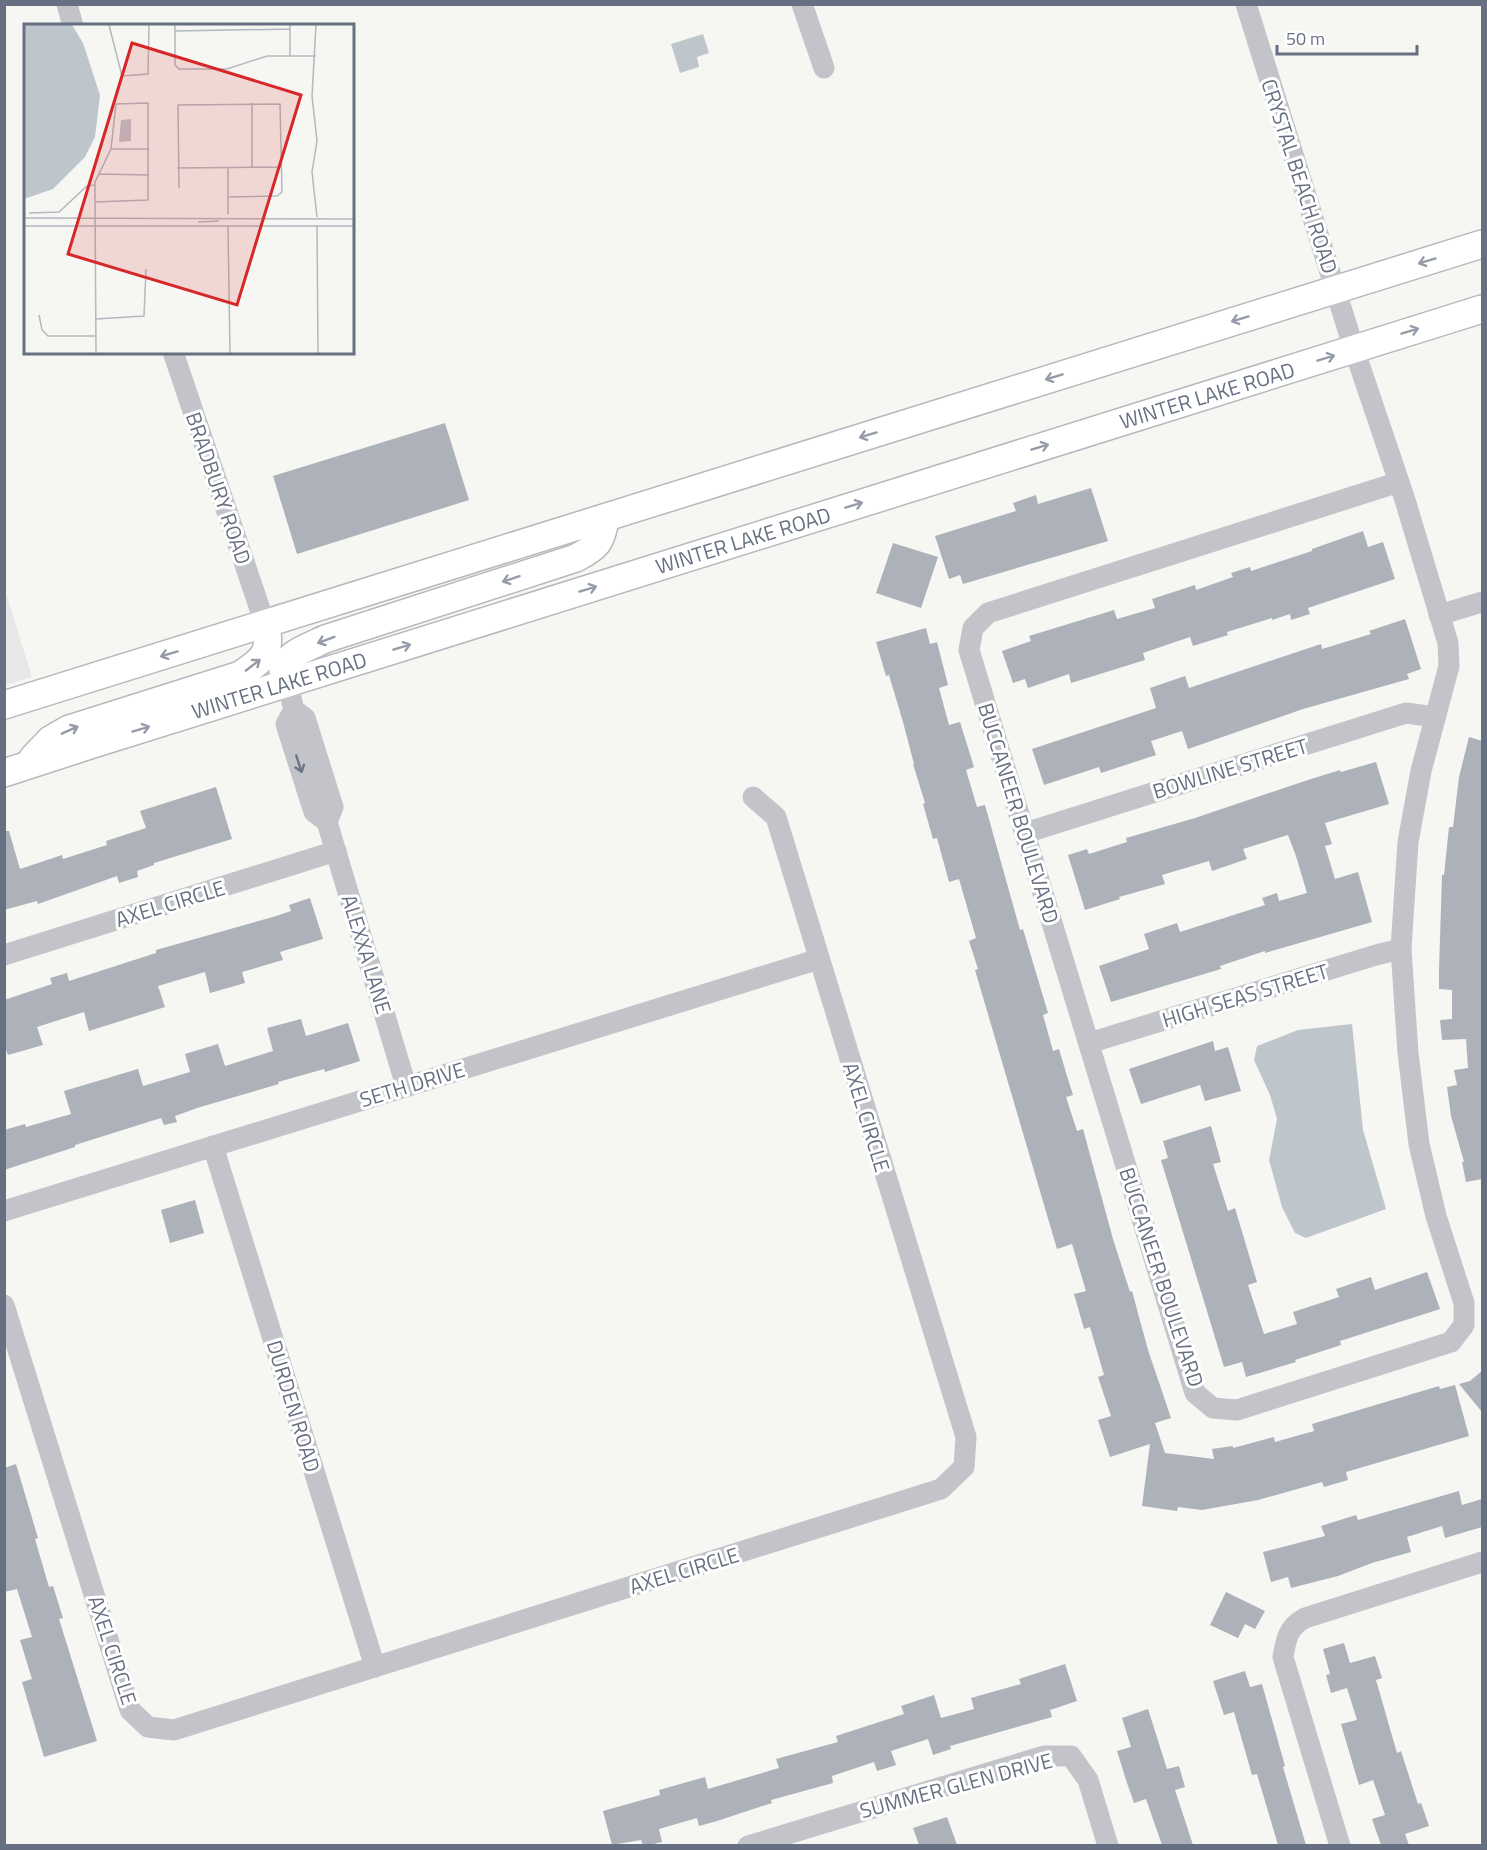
<svg xmlns="http://www.w3.org/2000/svg" width="1487" height="1850" font-family="'Titillium Web',sans-serif">
<style>
.built{fill:#e7e7e7}
.water{fill:#bec5cb}
.building{fill:#adb1b9}
.lines{fill:none;stroke-linecap:round;stroke-linejoin:round}
.major-casing{stroke:#b5b8bd;stroke-width:30}
.minor{stroke:#c2c4c9;stroke-width:21}
.major{stroke:#fff;stroke-width:27}
.oneway{stroke:#959ba8}
.oneway2{stroke:#6c7486}
.labels{text-anchor:middle;dominant-baseline:central;stroke-width:6;stroke-linejoin:round;paint-order:stroke}
.street-label{font-size:21px;fill:#677083;stroke:#fff}
.inset-road{fill:none;stroke:#b4b8bf;stroke-width:1.5}
.view{fill:#d62828;fill-opacity:0.15;stroke:#d62828;stroke-width:3}
.inset-edge{fill:none;stroke:#677083;stroke-width:3}
</style>
<rect width="100%" height="100%" fill="#f6f6f3"/>
<!-- built -->
<path class="built" d="M4 587 32 677 5 685H4Z"/>
<!-- water -->
<g class="water">
<path d="M703 34 709 53 697 57 699 67 680 73 671 44Z"/>
<path d="M1352 1024 1363 1130 1386 1209 1306 1238 1295 1233 1282 1207 1269 1160 1277 1119 1270 1095 1254 1060 1257 1046 1298 1030Z"/>
</g>
<!-- building -->
<g class="building">
<path d="M445 423 469 500 297 554 273 476Z"/>
<path d="M1091 488 1108 541 963 584 960 575 949 579 935 536 1016 511 1013 503 1036 495 1038 504Z"/>
<path d="M1363 531 1368 547 1383 542 1395 579 1308 608 1310 614 1291 620 1290 614 1272 620V618L1227 632 1228 635 1193 646 1190 637 1143 653 1145 660 1071 683 1069 674 1028 688 1025 679 1013 683 1002 651 1031 641 1029 636 1114 610 1117 619 1155 608 1152 599 1195 585 1196 590 1233 577 1231 573 1250 567 1251 571 1312 551V549Z"/>
<path d="M893 543 938 557 921 608 876 593Z"/>
<path d="M1405 619 1421 669 1407 674 1409 679 1303 709 1188 749 1182 731 1151 741 1156 755 1101 773 1099 767 1044 785 1032 749 1156 708 1150 688 1185 676 1189 688 1321 644 1322 649 1371 634 1369 631Z"/>
<path d="M926 628 930 644 937 642 948 685 939 688 949 725 960 722 974 767 966 770 977 807 985 805 1020 930 1023 929 1048 1013 1043 1015 1053 1051 1059 1049 1067 1076 1073 1095 1066 1097 1077 1131 1083 1129 1113 1239 1130 1292 1132 1291 1148 1350 1171 1418 1155 1423 1165 1453 1214 1459 1212 1449 1233 1446V1448L1274 1437 1275 1442 1314 1431 1312 1424 1439 1386 1440 1389 1455 1385 1469 1436 1346 1472 1348 1480 1324 1487 1322 1482 1258 1500 1202 1510 1178 1507 1177 1511 1142 1506 1150 1444 1110 1457 1098 1420 1111 1416 1098 1377 1104 1375 1090 1327 1084 1329 1074 1294 1086 1291 1072 1244 1057 1249 975 970 978 969 969 941 976 938 959 879 949 882 937 838 933 839 923 804 925 803 913 764H914L903 722 889 675 886 676 876 642Z"/>
<path d="M1469 737 1482 741V1179L1466 1182 1462 1162H1464L1451 1116 1447 1087 1457 1085 1454 1070 1468 1068 1466 1039 1442 1040 1440 1020 1452 1019V990L1439 989V970L1442 875H1444L1449 827H1453L1459 777Z"/>
<path d="M1376 762 1389 804 1325 823 1332 844 1325 846 1335 879 1358 872 1372 922 1265 953V951L1220 966 1221 969 1111 1002 1099 966 1149 949 1144 934 1177 923 1180 932 1265 905 1262 898 1277 893 1279 901 1307 893 1296 856 1288 835 1243 849 1247 859 1212 871 1209 861 1162 875 1165 884 1119 897 1120 899 1085 910 1068 855 1087 849 1089 854 1127 842 1126 838 1195 818 1311 779 1340 770 1341 772Z"/>
<path d="M216 787 232 839 154 863V865L137 871 138 877 119 883 117 876 38 904 37 901 4 910V831H9L20 869 62 855 63 859 107 845 106 841 146 828 140 811Z"/>
<path d="M310 898 323 939 280 952 283 960 242 972 245 983 210 993 205 972 158 986 165 1007 89 1031 84 1012 37 1027 43 1045 8 1055 4 1045V1000L52 984 50 978 67 973 69 981 156 953V950L276 916 291 911 289 905Z"/>
<path d="M301 1019 306 1036 348 1023 360 1061 325 1072 324 1069 278 1082 279 1084 197 1108 175 1116 177 1122 164 1125 161 1118 75 1145V1147L4 1170V1130L25 1124 26 1127 71 1114 64 1091 138 1069 143 1086 190 1072 185 1054 218 1044 225 1066 273 1051 267 1028Z"/>
<path d="M1213 1041 1215 1051 1228 1047 1241 1091 1205 1101 1200 1085 1141 1104 1129 1069Z"/>
<path d="M1211 1126 1221 1162 1213 1164 1228 1211 1235 1208 1257 1282 1248 1285 1264 1334 1297 1324 1293 1312 1339 1297 1336 1289 1371 1277 1375 1290 1427 1272 1440 1309 1340 1341 1341 1345 1295 1360 1296 1362 1246 1377 1242 1362 1224 1367 1161 1160 1168 1158 1163 1141Z"/>
<path d="M195 1200 204 1233 170 1243 161 1210Z"/>
<path d="M1482 1371V1412L1459 1384 1470 1381Z"/>
<path d="M16 1464 38 1538 35 1539 49 1587 53 1586 63 1618 59 1619 97 1741 44 1757 22 1682 32 1679 20 1640 32 1637 17 1589 4 1592V1468Z"/>
<path d="M1459 1491 1462 1505 1482 1499V1527L1445 1538 1442 1526 1407 1537 1411 1552 1372 1563 1338 1576 1291 1588 1288 1577 1271 1582 1263 1552 1325 1536 1321 1526 1356 1515 1358 1520Z"/>
<path d="M1226 1592 1265 1611 1255 1629 1245 1624 1238 1638 1210 1625Z"/>
<path d="M1344 1643 1350 1663 1375 1656 1382 1678 1376 1680 1397 1753 1401 1751 1418 1804 1421 1803 1429 1826 1405 1834 1409 1845H1381L1372 1819 1385 1815 1373 1780 1359 1785 1353 1765 1341 1724 1357 1720 1347 1688 1331 1693 1326 1675 1330 1674 1323 1649Z"/>
<path d="M1065 1664 1077 1701 1050 1710 1052 1717 950 1746 951 1749 933 1755 928 1739 891 1751 896 1765 877 1771 874 1762 832 1776 833 1783 771 1800 772 1803 717 1821 699 1826 697 1818 659 1829 662 1842 650 1845H643L641 1840 612 1845 603 1811 660 1795 659 1790 705 1777 708 1789 779 1768 776 1759 838 1742 836 1736 904 1714 901 1706 934 1695 941 1718 974 1709 971 1698 1021 1684 1019 1679Z"/>
<path d="M1245 1671 1250 1687 1262 1684 1285 1766 1283 1767 1306 1845H1278L1257 1774 1252 1775 1234 1712 1224 1715 1213 1681Z"/>
<path d="M1148 1709 1167 1769 1179 1766 1185 1787 1175 1790 1193 1845H1162L1146 1799 1134 1803 1127 1783 1117 1751 1131 1747 1122 1718Z"/>
<path d="M947 1817 957 1845H919L913 1828Z"/>
</g>
<g class="lines">
<defs>
<g id="major">
<path d="M286 683C285 679 282 673 283 669 285 654 314 645 325 639L576 558C597 547 602 542 605 518"/>
<path d="M4 705 1482 244"/>
<path d="M33 758 50 740 69 729 240 675C263 660 273 652 265 624"/>
<path d="M4 773 90 745 1482 309"/>
</g>
</defs>
<!-- major casing -->
<use href="#major" class="major-casing"/>
<!-- minor -->
<g class="minor">
<path d="M67 4 73 26"/>
<path d="M802 4 824 68"/>
<path d="M1246 4 1354 349 1399 482 1405 500 1448 643 1449 666 1421 771 1408 842 1401 949 1408 1053 1419 1144 1436 1216 1464 1303V1325L1451 1342 1237 1410 1213 1408 1195 1393 969 650 973 628 988 613 1399 482"/>
<path d="M173 352 265 624"/>
<path d="M1439 615 1482 602"/>
<path d="M291 698 294 710 305 718 333 807 327 822"/>
<path d="M294 710 286 724 314 812 327 822 406 1086"/>
<path d="M1025 833 1406 713 1435 717"/>
<path d="M4 955 336 851"/>
<path d="M1089 1043 1376 955 1401 949"/>
<path d="M213 1146 375 1667"/>
<path d="M4 1211 819 959"/>
<path d="M4 1305 130 1710 148 1727 174 1730 941 1489 964 1467 966 1437 776 817 753 797"/>
<path d="M748 1846 1044 1756H1071L1088 1780 1108 1846"/>
<path d="M1340 1846 1283 1657C1286 1639 1288 1627 1305 1618L1482 1562"/>
</g>
<!-- major -->
<use href="#major" class="major"/>
</g>
<!-- one-way arrows -->
<defs><path id="oneway-shaft" d="M-6 0H5M1.5-3L5.5 0L1.5 3" fill="none" stroke-width="1.6" stroke-linecap="round" stroke-linejoin="round" transform="scale(1.5)"/></defs>
<g class="oneway">
<use href="#oneway-shaft" transform="translate(1427 261) rotate(163)"/>
<use href="#oneway-shaft" transform="translate(1240 319) rotate(163)"/>
<use href="#oneway-shaft" transform="translate(1410 331) rotate(-17)"/>
<use href="#oneway-shaft" transform="translate(1326 358) rotate(-17)"/>
<use href="#oneway-shaft" transform="translate(1054 377) rotate(163)"/>
<use href="#oneway-shaft" transform="translate(868 435) rotate(163)"/>
<use href="#oneway-shaft" transform="translate(1040 447) rotate(-17)"/>
<use href="#oneway-shaft" transform="translate(854 505) rotate(-17)"/>
<use href="#oneway-shaft" transform="translate(511 579) rotate(162)"/>
<use href="#oneway-shaft" transform="translate(588 589) rotate(-17)"/>
<use href="#oneway-shaft" transform="translate(326 640) rotate(159)"/>
<use href="#oneway-shaft" transform="translate(402 647) rotate(-17)"/>
<use href="#oneway-shaft" transform="translate(169 654) rotate(163)"/>
<use href="#oneway-shaft" transform="translate(253 665) rotate(-38)"/>
<use href="#oneway-shaft" transform="translate(141 729) rotate(-17)"/>
<use href="#oneway-shaft" transform="translate(70 730) rotate(-24)"/>
</g>
<use class="oneway2" href="#oneway-shaft" transform="translate(299 764) rotate(72)"/>
<g class="labels">
<!-- street labels -->
<g class="street-label">
<text transform="translate(1300 176) rotate(72)">CRYSTAL BEACH ROAD</text>
<text transform="translate(1207 395) rotate(-17)">WINTER LAKE ROAD</text>
<text transform="translate(219 488) rotate(71)">BRADBURY ROAD</text>
<text transform="translate(743 540) rotate(-17)">WINTER LAKE ROAD</text>
<text transform="translate(279 685) rotate(-17)">WINTER LAKE ROAD</text>
<text transform="translate(1230 768) rotate(-17)">BOWLINE STREET</text>
<text transform="translate(1019 813) rotate(73)">BUCCANEER BOULEVARD</text>
<text transform="translate(170 903) rotate(-17)">AXEL CIRCLE</text>
<text transform="translate(367 954) rotate(73)">ALEXXA LANE</text>
<text transform="translate(1245 995) rotate(-17)">HIGH SEAS STREET</text>
<text transform="translate(412 1084) rotate(-17)">SETH DRIVE</text>
<text transform="translate(867 1117) rotate(73)">AXEL CIRCLE</text>
<text transform="translate(1162 1277) rotate(72)">BUCCANEER BOULEVARD</text>
<text transform="translate(294 1406) rotate(73)">DURDEN ROAD</text>
<text transform="translate(684 1570) rotate(-17)">AXEL CIRCLE</text>
<text transform="translate(113 1650) rotate(72)">AXEL CIRCLE</text>
<text transform="translate(956 1785) rotate(-15)">SUMMER GLEN DRIVE</text>
</g>
</g>
<!-- overview -->
<g transform="translate(24 24)">
<rect width="330" height="330" fill="#f6f6f3"/>
<path d="M0 1H48L59 19 76 71 71 113 61 133 29 165 0 175ZM107 95V117L95 118 97 96Z" fill="#bec5cb"/>
<path class="inset-road" d="M85 1 98 52 124 50 125 1M151 1V41L155 45H203L243 32H292M266 1V32M292 1 288 72 293 117 288 148 293 193M151 7 266 5M228 79V144M87 125H125M153 144 257 143M75 150 125 151M155 164 154 81 256 80 258 168 253 172 204 173M71 178 124 176V79L92 80 87 125 71 158V176L72 329M5 189 35 188 63 162 71 161M204 190V144M0 194 330 195M174 198 195 197M293 201 294 329M0 202H330M204 202 206 329M15 291 18 306 24 312H72M72 295 120 292 122 245"/>
<path class="view" d="M108 19 277 71 213 281 44 230Z"/>
<rect width="330" height="330" class="inset-edge"/>
</g>
<!-- border -->
<rect width="1487" height="1850" fill="none" stroke="#677083" stroke-width="12"/>
<!-- scale -->
<path d="M1277 45v9h140v-9" fill="none" stroke="#677083" stroke-width="3"/>
<text x="1286" y="45" font-size="18" fill="#677083" stroke="#ffffff" stroke-width="4.5" paint-order="stroke">50 m</text>
</svg>
